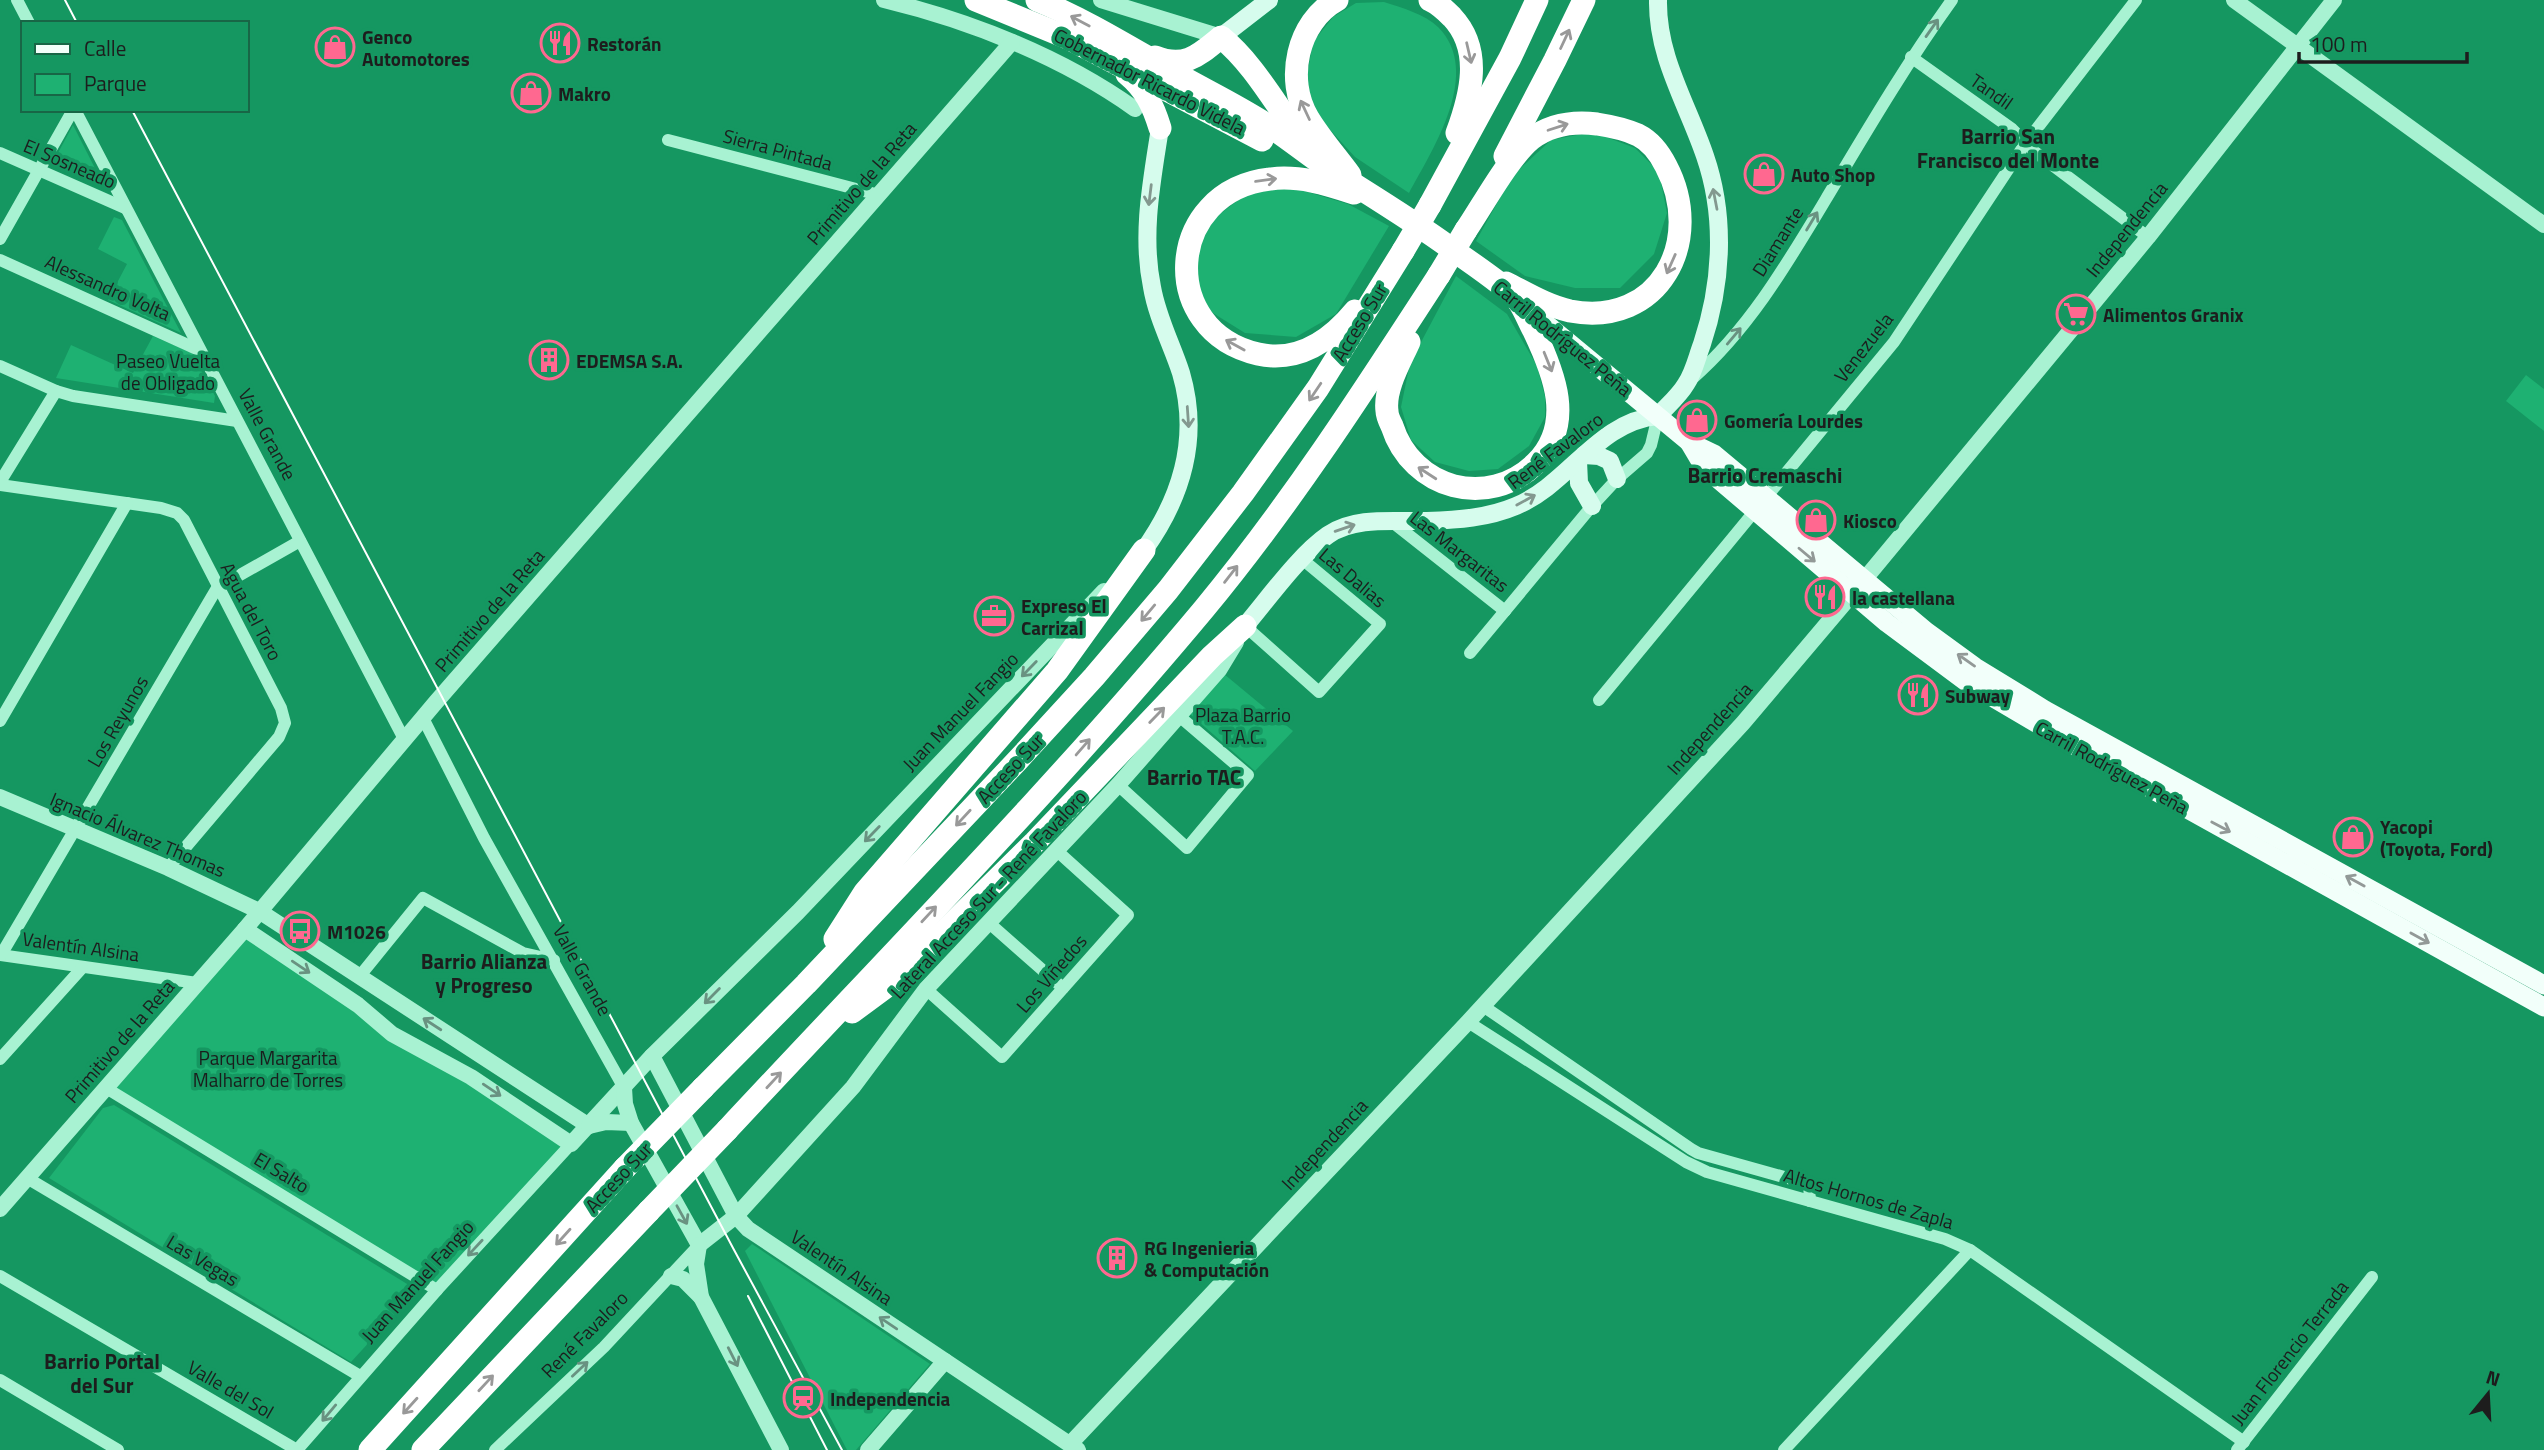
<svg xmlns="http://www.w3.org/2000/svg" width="2544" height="1450" font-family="'Titillium Web',sans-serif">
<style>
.green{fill:#1eb172}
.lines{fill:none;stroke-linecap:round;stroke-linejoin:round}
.minor{stroke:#a8f2d2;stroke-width:12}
.tertiary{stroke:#a8f2d2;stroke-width:16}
.secondary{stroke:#d6fced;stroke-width:18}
.primary{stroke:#f2fffa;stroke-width:19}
.motorway{stroke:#fff;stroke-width:23}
.tram{stroke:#fff;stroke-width:2}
.motorway-bridge{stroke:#fff;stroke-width:23}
.oneway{stroke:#999}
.oneway2{stroke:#699281}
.oneway3{stroke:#83988f}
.oneway4{stroke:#929997}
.labels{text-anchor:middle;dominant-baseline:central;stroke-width:7;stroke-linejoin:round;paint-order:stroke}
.poi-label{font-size:19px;font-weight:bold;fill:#1d1d1d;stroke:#159761;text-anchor:start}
.street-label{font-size:19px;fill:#1d1d1d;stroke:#159761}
.park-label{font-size:19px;fill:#1a1d1c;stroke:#159761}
.neighbourhood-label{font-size:21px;font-weight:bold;fill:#1d1d1d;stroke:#159761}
</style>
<rect width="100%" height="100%" fill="#159761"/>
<!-- green -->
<g class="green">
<path d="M1384 2C1402 8 1425 14 1438 27 1483 72 1433 149 1409 193L1355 157 1311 109 1307 75 1313 42 1333 17 1356 3Z"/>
<path d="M73 125 105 188 52 164Z"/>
<path d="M1593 132 1635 148 1659 172 1667 213 1654 254 1620 288H1575L1525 276 1476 241 1512 176 1551 140Z"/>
<path d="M1294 188 1348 204 1389 226 1336 314 1296 337 1245 333 1208 310 1193 275 1205 225 1249 192Z"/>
<path d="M114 217 122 220 181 333 108 300 127 264 98 249Z"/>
<path d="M1456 276 1507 314 1537 366 1545 397V417L1529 446 1498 469 1469 471 1435 462 1411 440 1401 407 1410 363Z"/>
<path d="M153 336 192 353 215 396 214 403 56 378 71 345 133 373Z"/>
<path d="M2526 375 2544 389V431L2506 401Z"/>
<path d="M1224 674 1293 731 1255 771 1189 713Z"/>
<path d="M245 929 571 1144 437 1290 106 1088Z"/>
<path d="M114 1105 417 1290 351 1362 49 1178 103 1108Z"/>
<path d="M752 1244 930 1364 856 1450H847L745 1251Z"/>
</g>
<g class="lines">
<!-- minor -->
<g class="minor">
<path d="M17 0 29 23"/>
<path d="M1911 57 2012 129 2035 152 2148 237"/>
<path d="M75 110 404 739"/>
<path d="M668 140 879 195"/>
<path d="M0 153 125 208"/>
<path d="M0 239 73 110"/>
<path d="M0 260 199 350"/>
<path d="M0 366 56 391 73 396 237 421"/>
<path d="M1692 379C1749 329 1787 264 1826 199 1866 132 1906 64 1952 0"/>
<path d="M0 482 56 391"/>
<path d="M0 485 161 508 177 513 184 520 281 708 285 723 279 737 168 868"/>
<path d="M1391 521 1505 611"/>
<path d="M1245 626 1319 692 1380 624 1302 559"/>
<path d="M1470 653 1592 506 1617 479 1647 453 1651 445 1658 416"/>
<path d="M1599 700 1894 342 2025 144 2136 0"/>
<path d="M423 718 484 838 624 1088"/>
<path d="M0 721 127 503"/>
<path d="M1118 785 1187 848 1248 775 1179 716"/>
<path d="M988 922 1063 988"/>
<path d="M0 955 197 983"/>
<path d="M1 955 217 588 300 541"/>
<path d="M359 977 423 898 523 953 554 960"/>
<path d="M926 989 1002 1057 1128 915 1056 850"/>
<path d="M1483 1006 1691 1149 1698 1153 1809 1184 1810 1201"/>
<path d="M1468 1022 1686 1162 1707 1172 1945 1239 1970 1250 2244 1442"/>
<path d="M0 1059 82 968"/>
<path d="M106 1088 437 1290"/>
<path d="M27 1178 360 1376"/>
<path d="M0 1276 297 1450 437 1290 571 1144"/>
<path d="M0 1380 118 1450"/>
<path d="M495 1450 604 1347 699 1245"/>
<path d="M1784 1450 1970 1250"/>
<path d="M2237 1450 2372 1277"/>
</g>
<!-- tertiary -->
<g class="tertiary">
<path d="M884 0C971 21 1062 57 1135 109"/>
<path d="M1101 0 1221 37"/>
<path d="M2234 0 2544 225"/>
<path d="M0 797 168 868 259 911 589 1126"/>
<path d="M245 929 358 1005 392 1034 471 1077 571 1144 652 1056 798 912 1104 591"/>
<path d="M652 1056 736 1216 748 1229 1078 1450"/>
<path d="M624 1088 625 1104 631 1123 699 1245"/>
<path d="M589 1126 606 1122 631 1123"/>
<path d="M0 1209 245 929 436 702 1012 42"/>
<path d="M699 1245 736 1216 853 1087 926 989 1118 785 1219 670 1236 642"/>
<path d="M699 1245 696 1264 701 1297 781 1450"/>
<path d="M671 1276 683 1279 701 1297"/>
<path d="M1070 1444 1468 1022 1743 723 1864 580 2148 237 2334 0"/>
<path d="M868 1450 945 1361"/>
</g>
<!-- secondary -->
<g class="secondary">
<path d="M1221 37 1269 0"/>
<path d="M1584 455 1599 456 1610 461 1617 479"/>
<path d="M1578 461 1579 483 1592 506"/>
<path d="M1144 550C1182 497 1200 438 1181 373 1172 345 1157 317 1152 287 1141 234 1152 180 1160 128"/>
<path d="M1245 626C1268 599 1299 555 1328 535 1355 516 1395 522 1427 521 1457 520 1488 518 1516 506 1569 484 1598 421 1658 416 1667 406 1679 396 1686 384 1694 372 1697 357 1702 344 1722 284 1726 217 1705 156 1687 103 1657 57 1658 0"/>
</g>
<!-- primary -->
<g class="primary">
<path d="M1521 303 1689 442 1714 454 1927 632 1975 667 2045 710 2544 985"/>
<path d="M1689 442 1702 464 1718 479 1887 623 1965 681 2092 756 2544 1007"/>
</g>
<!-- motorway -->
<g class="motorway">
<path d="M976 0 1066 37 1262 140"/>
<path d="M1037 0C1084 19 1129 47 1173 72 1208 92 1245 109 1278 132 1294 143 1309 155 1325 166 1367 193 1409 218 1449 247 1465 259 1510 288 1519 302 1525 311 1529 322 1534 331 1554 373 1575 424 1536 463 1488 510 1412 489 1392 426 1390 422 1387 416 1387 411 1384 389 1400 362 1409 342"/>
<path d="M1337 0C1297 22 1285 80 1308 118 1320 138 1336 156 1350 175"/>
<path d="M1430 0C1439 4 1445 10 1452 17 1483 50 1471 95 1457 133"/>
<path d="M1155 57C1185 69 1199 55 1221 37 1255 65 1276 106 1303 141"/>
<path d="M1127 74C1145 89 1153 105 1160 128"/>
<path d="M1505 156 1555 60 1584 0"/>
<path d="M1354 193C1327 184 1298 175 1270 179 1165 191 1157 331 1258 354 1298 363 1331 340 1355 311"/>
<path d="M1430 205 1510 58 1537 0"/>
<path d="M1466 230C1483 205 1509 157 1531 139 1551 124 1573 121 1597 124 1610 126 1625 129 1638 135 1650 141 1660 154 1666 166 1705 240 1660 328 1570 311 1547 306 1526 293 1506 283"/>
<path d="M835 939 865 892 1057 671 1144 550"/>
<path d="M852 1012 894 981 1035 842 1212 656 1245 626"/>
<path d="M703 1088 806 984 1017 761 1094 677 1168 590 1243 493 1318 388 1403 251"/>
<path d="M727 1130C887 958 1053 790 1204 609 1291 504 1365 389 1439 275"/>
<path d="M370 1450 625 1168"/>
<path d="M423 1450 649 1211"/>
</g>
<!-- tram -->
<g class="tram">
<path d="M65 0 77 23"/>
<path d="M132 110 733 1248 842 1450"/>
<path d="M748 1296 827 1450"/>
</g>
<!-- motorway-bridge -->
<g class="motorway-bridge">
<path d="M1403 251 1430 205"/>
<path d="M1439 275 1466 230"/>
<path d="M625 1168 703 1088"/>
<path d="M649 1211 727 1130"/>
</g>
</g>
<!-- one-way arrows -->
<defs><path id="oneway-shaft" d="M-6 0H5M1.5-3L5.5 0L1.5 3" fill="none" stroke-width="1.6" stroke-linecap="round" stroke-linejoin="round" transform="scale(1.75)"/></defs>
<g class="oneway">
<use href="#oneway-shaft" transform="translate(1080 21) rotate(-152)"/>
<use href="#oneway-shaft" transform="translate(1565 39) rotate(-65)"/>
<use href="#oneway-shaft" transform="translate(1469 53) rotate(77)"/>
<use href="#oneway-shaft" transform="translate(1305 110) rotate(-115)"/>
<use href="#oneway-shaft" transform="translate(1558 127) rotate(-18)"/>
<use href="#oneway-shaft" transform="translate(1266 180) rotate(-8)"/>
<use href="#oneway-shaft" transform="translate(1671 264) rotate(114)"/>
<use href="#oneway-shaft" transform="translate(1235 345) rotate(-151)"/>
<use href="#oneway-shaft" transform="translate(1548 362) rotate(68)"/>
<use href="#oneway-shaft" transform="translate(1315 392) rotate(124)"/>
<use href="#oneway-shaft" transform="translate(1427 473) rotate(-147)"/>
<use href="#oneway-shaft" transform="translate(1231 574) rotate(-52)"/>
<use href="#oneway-shaft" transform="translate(1148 613) rotate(130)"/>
<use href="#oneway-shaft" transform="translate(1157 715) rotate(-46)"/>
<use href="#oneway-shaft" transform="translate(1083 747) rotate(-49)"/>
<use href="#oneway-shaft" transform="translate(963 818) rotate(133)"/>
<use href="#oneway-shaft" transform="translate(929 914) rotate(-47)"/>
<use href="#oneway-shaft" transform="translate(774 1080) rotate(-47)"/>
<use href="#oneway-shaft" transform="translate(563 1237) rotate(132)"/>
<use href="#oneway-shaft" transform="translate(486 1383) rotate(-47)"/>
<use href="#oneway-shaft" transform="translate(410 1406) rotate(132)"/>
</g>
<g class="oneway2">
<use href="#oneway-shaft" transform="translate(1932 28) rotate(-55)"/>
<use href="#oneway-shaft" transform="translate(1812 221) rotate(-59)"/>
<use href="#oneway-shaft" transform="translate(1734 336) rotate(-50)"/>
<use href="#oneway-shaft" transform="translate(1029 669) rotate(134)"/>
<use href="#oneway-shaft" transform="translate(872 834) rotate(134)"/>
<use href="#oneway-shaft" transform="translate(301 967) rotate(34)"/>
<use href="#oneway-shaft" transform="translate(712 996) rotate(135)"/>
<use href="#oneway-shaft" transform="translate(432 1024) rotate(-147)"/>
<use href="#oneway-shaft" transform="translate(492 1090) rotate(34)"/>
<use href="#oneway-shaft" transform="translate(682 1215) rotate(61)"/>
<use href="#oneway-shaft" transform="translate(475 1248) rotate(133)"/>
<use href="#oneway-shaft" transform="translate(888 1323) rotate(-146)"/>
<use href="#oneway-shaft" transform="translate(733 1357) rotate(63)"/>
<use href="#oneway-shaft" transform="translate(580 1369) rotate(-43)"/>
<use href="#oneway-shaft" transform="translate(329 1413) rotate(130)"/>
</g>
<g class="oneway3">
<use href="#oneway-shaft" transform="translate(1150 195) rotate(97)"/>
<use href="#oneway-shaft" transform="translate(1715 199) rotate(-101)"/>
<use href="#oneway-shaft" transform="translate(1188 417) rotate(86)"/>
<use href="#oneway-shaft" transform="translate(1526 500) rotate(-29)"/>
<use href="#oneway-shaft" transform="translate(1345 528) rotate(-19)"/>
</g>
<g class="oneway4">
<use href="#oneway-shaft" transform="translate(1807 555) rotate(40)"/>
<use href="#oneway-shaft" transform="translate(1966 660) rotate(-145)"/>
<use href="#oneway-shaft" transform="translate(2221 827) rotate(28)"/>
<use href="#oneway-shaft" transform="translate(2355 881) rotate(-151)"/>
<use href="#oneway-shaft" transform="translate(2420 938) rotate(29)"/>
</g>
<!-- icons -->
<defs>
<symbol id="restaurant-ring" viewBox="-11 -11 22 22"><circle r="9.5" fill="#159761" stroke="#ff6890" stroke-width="1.5"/><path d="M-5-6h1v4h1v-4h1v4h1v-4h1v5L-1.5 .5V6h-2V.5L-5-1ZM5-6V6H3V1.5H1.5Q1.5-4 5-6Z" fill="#ff6890"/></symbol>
<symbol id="shop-ring" viewBox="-11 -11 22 22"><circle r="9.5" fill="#159761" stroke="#ff6890" stroke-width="1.5"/><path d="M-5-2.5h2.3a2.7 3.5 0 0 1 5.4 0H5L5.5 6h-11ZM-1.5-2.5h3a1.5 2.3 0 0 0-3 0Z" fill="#ff6890"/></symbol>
<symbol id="supermarket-ring" viewBox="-11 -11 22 22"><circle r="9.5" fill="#159761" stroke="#ff6890" stroke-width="1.5"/><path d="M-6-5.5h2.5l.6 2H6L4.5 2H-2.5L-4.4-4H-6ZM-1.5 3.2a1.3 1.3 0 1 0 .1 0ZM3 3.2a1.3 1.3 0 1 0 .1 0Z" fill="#ff6890"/></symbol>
<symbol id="building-ring" viewBox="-11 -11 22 22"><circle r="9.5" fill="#159761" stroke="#ff6890" stroke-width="1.5"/><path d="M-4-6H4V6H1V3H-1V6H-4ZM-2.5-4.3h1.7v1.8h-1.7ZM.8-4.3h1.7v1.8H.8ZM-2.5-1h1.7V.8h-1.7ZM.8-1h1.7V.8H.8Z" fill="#ff6890"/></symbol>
<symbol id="office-ring" viewBox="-11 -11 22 22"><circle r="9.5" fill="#159761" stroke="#ff6890" stroke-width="1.5"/><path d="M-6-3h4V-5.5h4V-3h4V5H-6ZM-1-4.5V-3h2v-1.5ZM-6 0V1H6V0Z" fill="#ff6890"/></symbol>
<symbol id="bus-ring" viewBox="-11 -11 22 22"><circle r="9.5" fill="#159761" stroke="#ff6890" stroke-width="1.5"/><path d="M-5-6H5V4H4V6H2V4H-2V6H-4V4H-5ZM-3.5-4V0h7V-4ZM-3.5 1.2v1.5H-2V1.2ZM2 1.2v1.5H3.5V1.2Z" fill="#ff6890"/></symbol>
<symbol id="station-ring" viewBox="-11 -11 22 22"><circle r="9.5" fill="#159761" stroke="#ff6890" stroke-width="1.5"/><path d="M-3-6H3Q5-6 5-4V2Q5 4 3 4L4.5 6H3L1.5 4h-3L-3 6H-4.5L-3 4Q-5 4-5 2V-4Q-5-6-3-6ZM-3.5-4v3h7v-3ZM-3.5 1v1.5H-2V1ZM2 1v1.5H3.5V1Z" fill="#ff6890"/></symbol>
</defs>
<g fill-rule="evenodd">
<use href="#restaurant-ring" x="538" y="21" width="44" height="44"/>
<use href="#shop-ring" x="313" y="25" width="44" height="44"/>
<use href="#shop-ring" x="509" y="71" width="44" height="44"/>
<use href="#shop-ring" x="1742" y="152" width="44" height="44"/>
<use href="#supermarket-ring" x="2054" y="292" width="44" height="44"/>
<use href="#building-ring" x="527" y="338" width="44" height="44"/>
<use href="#shop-ring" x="1675" y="398" width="44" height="44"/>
<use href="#shop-ring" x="1794" y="498" width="44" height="44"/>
<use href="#restaurant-ring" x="1803" y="575" width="44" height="44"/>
<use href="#office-ring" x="972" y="594" width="44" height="44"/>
<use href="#restaurant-ring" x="1896" y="673" width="44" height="44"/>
<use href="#shop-ring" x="2331" y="815" width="44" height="44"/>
<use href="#bus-ring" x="278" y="909" width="44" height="44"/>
<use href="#building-ring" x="1095" y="1236" width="44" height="44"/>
<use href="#station-ring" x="781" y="1376" width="44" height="44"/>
</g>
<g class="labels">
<!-- poi labels -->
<g class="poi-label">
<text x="362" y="36">Genco<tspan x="362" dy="22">Automotores</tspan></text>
<text x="587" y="43">Restorán</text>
<text x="558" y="93">Makro</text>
<text x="1791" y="174">Auto Shop</text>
<text x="2103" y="314">Alimentos Granix</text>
<text x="576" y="360">EDEMSA S.A.</text>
<text x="1724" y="420">Gomería Lourdes</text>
<text x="1843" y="520">Kiosco</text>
<text x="1852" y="597">la castellana</text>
<text x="1021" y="605">Expreso El<tspan x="1021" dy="22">Carrizal</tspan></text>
<text x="1945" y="695">Subway</text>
<text x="2380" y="826">Yacopi<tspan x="2380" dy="22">(Toyota, Ford)</tspan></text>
<text x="327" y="931">M1026</text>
<text x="1144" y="1247">RG Ingenieria<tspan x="1144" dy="22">&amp; Computación</tspan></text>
<text x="830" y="1398">Independencia</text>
</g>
<!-- street labels -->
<g class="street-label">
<text transform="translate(1150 81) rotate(27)">Gobernador Ricardo Videla</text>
<text transform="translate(1992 91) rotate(35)">Tandil</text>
<text transform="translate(778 149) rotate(15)">Sierra Pintada</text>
<text transform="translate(70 163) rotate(23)">El Sosneado</text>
<text transform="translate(861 183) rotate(-49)">Primitivo de la Reta</text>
<text transform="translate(2126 229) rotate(-51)">Independencia</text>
<text transform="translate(1777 241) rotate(-58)">Diamante</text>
<text transform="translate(108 287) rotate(24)">Alessandro Volta</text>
<text transform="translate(1359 322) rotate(-59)">Acceso Sur</text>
<text transform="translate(1563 338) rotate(39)">Carril Rodríguez Peña</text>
<text transform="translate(1863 347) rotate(-52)">Venezuela</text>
<text transform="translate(268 434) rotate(62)">Valle Grande</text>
<text transform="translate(1555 450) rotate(-37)">René Favaloro</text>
<text transform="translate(1460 551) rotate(38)">Las Margaritas</text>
<text transform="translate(1353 577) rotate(40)">Las Dalias</text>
<text transform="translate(489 610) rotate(-49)">Primitivo de la Reta</text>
<text transform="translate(252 611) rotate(62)">Agua del Toro</text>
<text transform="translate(960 711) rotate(-46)">Juan Manuel Fangio</text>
<text transform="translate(117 721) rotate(-60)">Los Reyunos</text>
<text transform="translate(1709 728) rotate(-48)">Independencia</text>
<text transform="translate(2112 767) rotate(29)">Carril Rodríguez Peña</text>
<text transform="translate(1010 768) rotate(-47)">Acceso Sur</text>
<text transform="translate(138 834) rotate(23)">Ignacio Álvarez Thomas</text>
<text transform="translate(988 894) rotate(-47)">Lateral Acceso Sur - René Favaloro</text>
<text transform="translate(81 946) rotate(8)">Valentín Alsina</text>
<text transform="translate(583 970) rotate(61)">Valle Grande</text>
<text transform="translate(1051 973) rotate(-49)">Los Viñedos</text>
<text transform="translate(119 1041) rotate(-49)">Primitivo de la Reta</text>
<text transform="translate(1324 1144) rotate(-47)">Independencia</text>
<text transform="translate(282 1172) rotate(31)">El Salto</text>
<text transform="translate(618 1177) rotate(-47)">Acceso Sur</text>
<text transform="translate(1869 1198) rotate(16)">Altos Hornos de Zapla</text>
<text transform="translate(203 1260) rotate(31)">Las Vegas</text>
<text transform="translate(842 1267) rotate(34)">Valentín Alsina</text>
<text transform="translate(417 1281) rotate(-48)">Juan Manuel Fangio</text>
<text transform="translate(584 1334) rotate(-45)">René Favaloro</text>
<text transform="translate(2289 1352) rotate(-52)">Juan Florencio Terrada</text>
<text transform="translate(231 1389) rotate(30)">Valle del Sol</text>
</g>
<!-- park labels -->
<g class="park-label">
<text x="168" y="360">Paseo Vuelta<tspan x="168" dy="22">de Obligado</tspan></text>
<text x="1243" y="714">Plaza Barrio<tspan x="1243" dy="22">T.A.C.</tspan></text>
<text x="268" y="1057">Parque Margarita<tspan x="268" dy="22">Malharro de Torres</tspan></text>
</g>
<!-- neighbourhood labels -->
<g class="neighbourhood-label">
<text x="2008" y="136">Barrio San<tspan x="2008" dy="24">Francisco del Monte</tspan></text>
<text x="1765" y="475">Barrio Cremaschi</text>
<text x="1194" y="777">Barrio TAC</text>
<text x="484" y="961">Barrio Alianza<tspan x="484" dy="24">y Progreso</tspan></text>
<text x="102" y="1361">Barrio Portal<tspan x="102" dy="24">del Sur</tspan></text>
</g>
</g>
<!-- legend -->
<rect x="21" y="21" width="228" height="91" fill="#159761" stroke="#186646" stroke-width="2"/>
<rect x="35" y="44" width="35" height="10" fill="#f2fffa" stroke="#186646" stroke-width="2"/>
<text x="84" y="56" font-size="21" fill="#1d1d1d">Calle</text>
<rect x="35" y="74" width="35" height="21" fill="#1eb172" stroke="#186646" stroke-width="2"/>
<text x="84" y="91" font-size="21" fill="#1d1d1d">Parque</text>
<!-- north arrow -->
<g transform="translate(2488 1394) rotate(18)" stroke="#159761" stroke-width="5" paint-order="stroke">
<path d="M0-5L12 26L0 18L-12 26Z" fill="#1d1d1d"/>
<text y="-10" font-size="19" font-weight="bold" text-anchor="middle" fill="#1d1d1d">N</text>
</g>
<!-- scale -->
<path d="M2299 52v10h168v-10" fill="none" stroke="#1d1d1d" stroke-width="3.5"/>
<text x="2310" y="52" font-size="21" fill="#1d1d1d" stroke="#159761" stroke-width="5" paint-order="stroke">100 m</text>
</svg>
